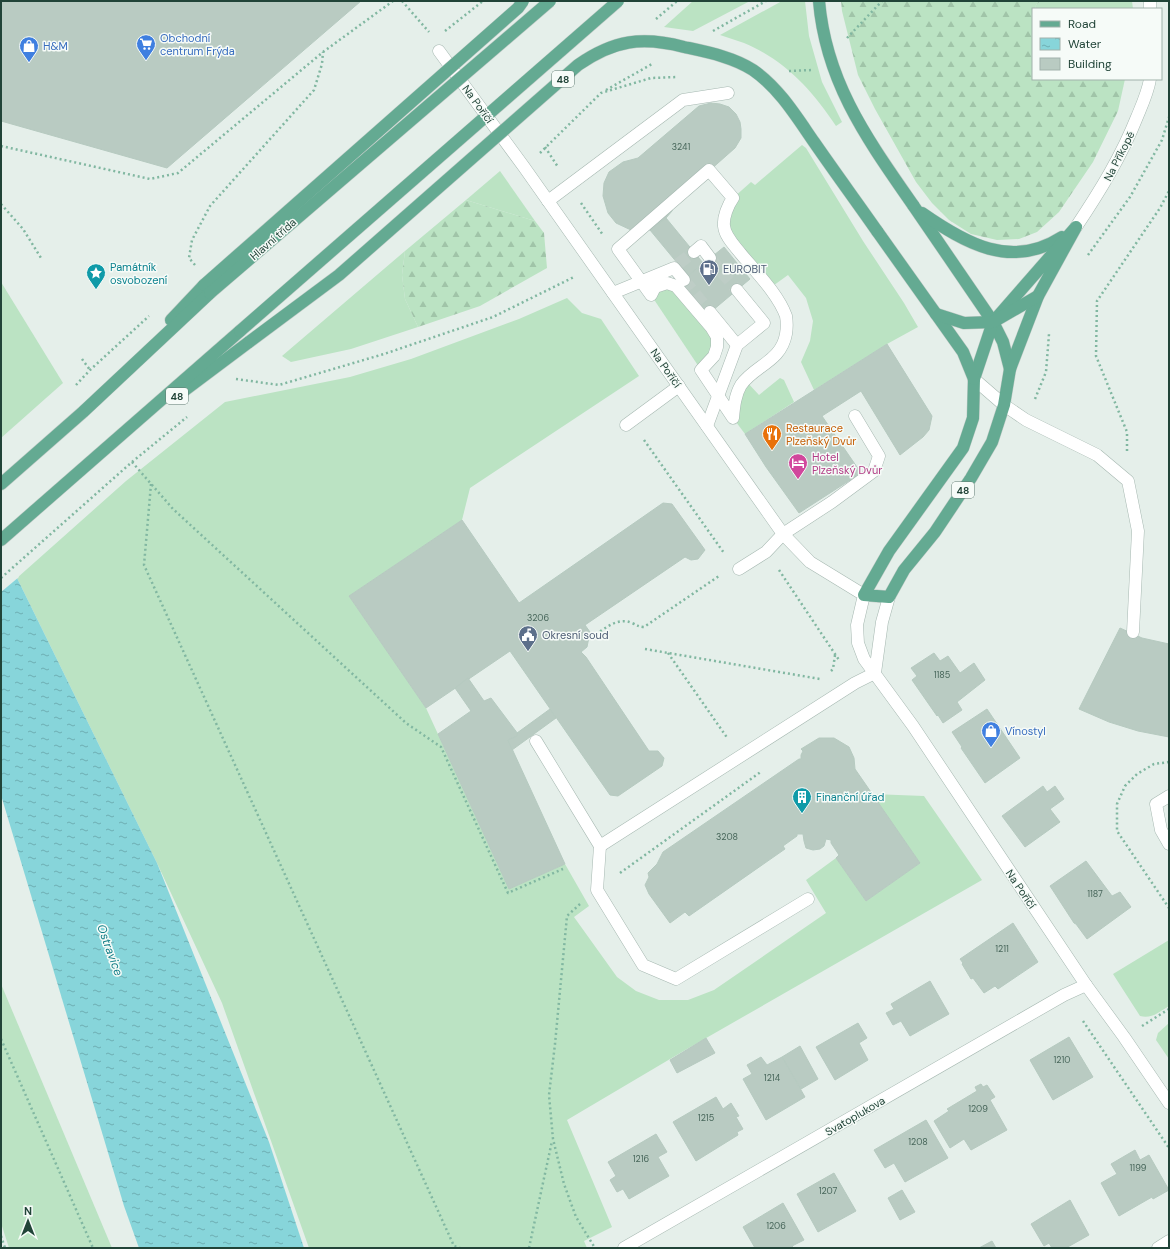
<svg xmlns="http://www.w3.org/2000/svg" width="1170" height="1249" font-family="'DM Sans',sans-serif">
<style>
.grass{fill:#bbe3c3}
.forest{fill:url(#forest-firs)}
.water{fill:url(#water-ripples)}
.pier{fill:#e5efea}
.building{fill:#b9cbc2;stroke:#b6cac0}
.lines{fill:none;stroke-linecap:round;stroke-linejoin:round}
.minor-tunnel{stroke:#becdc6;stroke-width:12;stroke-dasharray:12 6;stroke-linecap:butt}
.minor-casing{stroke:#a6b8b1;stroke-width:13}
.major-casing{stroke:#c1cbc7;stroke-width:13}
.path{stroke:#81b7a1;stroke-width:2.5;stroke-dasharray:2 3;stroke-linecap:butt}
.minor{stroke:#fff;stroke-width:12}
.major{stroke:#64aa92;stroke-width:12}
.major-bridge-casing{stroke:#c1cbc7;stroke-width:13;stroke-linecap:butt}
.path-bridge{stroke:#81b7a1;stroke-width:2.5;stroke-dasharray:2 3;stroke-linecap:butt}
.major-bridge{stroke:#64aa92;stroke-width:12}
.labels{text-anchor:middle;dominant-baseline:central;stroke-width:3;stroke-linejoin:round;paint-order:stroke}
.number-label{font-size:9px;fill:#47665a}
.shield{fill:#f6fbf8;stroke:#617b72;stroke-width:1}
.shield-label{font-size:10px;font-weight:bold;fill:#214438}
.shop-label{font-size:11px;fill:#366cbe;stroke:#f6fbf8;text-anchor:start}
.street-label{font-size:11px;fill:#214438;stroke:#f6fbf8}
.culture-label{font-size:11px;fill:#0d838f;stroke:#f6fbf8;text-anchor:start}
.service-label{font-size:11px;fill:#4e5e75;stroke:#f6fbf8;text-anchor:start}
.food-label{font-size:11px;fill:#c56008;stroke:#f6fbf8;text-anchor:start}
.hotel-label{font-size:11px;fill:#b23c85;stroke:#f6fbf8;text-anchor:start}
.water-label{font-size:12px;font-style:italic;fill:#137f88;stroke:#f6fbf8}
</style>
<defs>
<pattern id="forest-firs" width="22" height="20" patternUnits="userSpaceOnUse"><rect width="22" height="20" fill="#bbe3c3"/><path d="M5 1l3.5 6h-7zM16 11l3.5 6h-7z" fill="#a0c4a8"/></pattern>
<pattern id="water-ripples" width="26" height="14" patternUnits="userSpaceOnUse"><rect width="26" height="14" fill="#87d5da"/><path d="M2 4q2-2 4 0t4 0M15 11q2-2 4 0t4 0" fill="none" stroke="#6eaeb2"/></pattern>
</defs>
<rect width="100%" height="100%" fill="#e5efea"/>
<!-- grass -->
<g class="grass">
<path d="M693 1H750L693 31 664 27Z"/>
<path d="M782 1H805L809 36 822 82 842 122 836 126C812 90 785 60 744 43 736 40 728 38 720 35Z"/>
<path d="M1041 1H1132L1133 9H1035L1036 5Z"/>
<path d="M802 145 806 148 863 241 904 303 918 327 887 344 814 390 801 362 810 341 813 321 806 298 788 275 770 288 729 239 725 214 733 198 751 182 755 185Z"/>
<path d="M500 171 535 221 466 200Z"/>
<path d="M405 251 402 275 405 299 418 327 351 349 291 362 282 356Z"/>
<path d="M1 282 63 383 1 438Z"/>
<path d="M667 283 717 337 701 370 651 295Z"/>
<path d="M567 298 582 313 601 319 639 376 470 488 462 520 349 596 426 708 509 889 565 864 589 906 574 917 617 977 636 991 659 1000H688L714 990 826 913 806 880 836 858 866 901 920 863 872 794 924 796 982 880 687 1049 567 1120 612 1227 584 1241 587 1248H309L222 1003 157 863 17 578 126 481 225 402 350 377 411 359 519 319Z"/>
<path d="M780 378 784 380 794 402 745 434 733 418 745 380 759 395Z"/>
<path d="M1169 940V1006C1159 1012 1152 1019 1140 1016L1113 974Z"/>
<path d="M1 984 112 1248H9L1 1223Z"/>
<path d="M1169 1023V1059L1156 1040 1158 1033Z"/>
</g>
<!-- forest -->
<g class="forest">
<path d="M841 1H1041L1036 5 1035 9H1033V79H1125L1118 111 1093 162 1059 212 1037 232 1019 239 997 240 971 234 949 220 932 203 916 182 875 109 858 75 842 11Z"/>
<path d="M466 200 535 221 544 233 547 268 480 306 418 327 405 299 402 275 405 251Z"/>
</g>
<!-- water -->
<path class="water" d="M1 549 17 578 157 863 269 1142 304 1248H139L124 1206 1 795Z"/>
<!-- pier -->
<path class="pier" d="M1 547 19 577 1 592Z"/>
<!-- building -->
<g class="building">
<path d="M1 1H361L167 168 1 121Z"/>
<path d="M711 103 720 104 729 107 736 114 740 122 741 129V138L735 148 675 201 672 211 666 218 650 230H631L616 223 608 213 603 196 604 183 609 172 623 162 638 158 699 106Z"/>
<path d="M666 218 703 263 688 276 650 230Z"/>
<path d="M724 247 750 279 700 321 673 288Z"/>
<path d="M887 344 932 416 929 430 923 437 900 455 861 391 822 416 861 473 799 513 766 467 745 434Z"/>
<path d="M663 503 672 504 705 550 698 559 691 560 685 557 585 625 590 632 587 647 581 652 586 657 649 751H658L664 758 662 766 618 796 610 795 510 651 426 708 349 596 462 520 519 603Z"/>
<path d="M1120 628 1142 638 1169 644V737L1138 731 1109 722 1079 709Z"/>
<path d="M934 653 940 661 948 656 960 673 974 663 985 680 957 702 962 710 943 723 938 715 937 716 912 680 917 676 911 668Z"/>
<path d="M468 678 484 701 491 698 518 734 517 736 508 740 565 864 509 889 438 734 471 711 455 688Z"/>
<path d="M550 709 556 718 512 750 508 740 517 736V733Z"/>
<path d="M987 709 1020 758 985 783 961 748 962 747 952 732Z"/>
<path d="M819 738H834L849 747 854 758 855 769 920 863 866 901 836 858 839 855 831 843V840L826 839 824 846 820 849 813 850 806 848 804 841 803 834H797V836L783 846 785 849 689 916 685 912 670 923 649 894 645 885 649 877 648 873 657 864 663 852 799 759H801V755L803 751 801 749Z"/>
<path d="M1043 786 1047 792 1055 786 1064 799 1050 809 1060 822 1025 847 1002 816Z"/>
<path d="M1086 861 1112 896 1120 892 1131 907 1087 939 1076 924 1074 923 1050 886Z"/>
<path d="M1013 923 1038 962 998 989 995 986 984 993 973 978 971 979 962 964 963 963 960 959Z"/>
<path d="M930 981 949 1014 910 1036 901 1021 893 1025 886 1013 894 1009 891 1004Z"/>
<path d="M858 1023 867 1038 859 1043 868 1060 835 1080 816 1047Z"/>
<path d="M1069 1037 1093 1077 1053 1100 1030 1060Z"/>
<path d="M706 1038 715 1053 677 1073 670 1060Z"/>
<path d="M800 1046 818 1079 801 1089 782 1057Z"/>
<path d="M761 1057 767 1065 782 1057 805 1097 766 1120 743 1079 752 1074 747 1065Z"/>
<path d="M981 1084 983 1087 987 1085 995 1097 990 1100 1007 1130 971 1150 964 1139 950 1148 934 1121 949 1111 947 1109 977 1091 975 1087Z"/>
<path d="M716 1097 723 1109 731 1103 739 1116 736 1117 743 1129 737 1132 738 1135 696 1161 673 1122Z"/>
<path d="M926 1120 948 1158 905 1182 894 1163 885 1168 874 1150Z"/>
<path d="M656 1134 667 1152 658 1157 669 1176 629 1199 623 1189 617 1192 610 1180 616 1176 608 1162Z"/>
<path d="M1135 1150 1140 1160 1149 1155 1169 1190 1153 1199 1152 1197 1119 1216 1101 1183 1117 1174 1111 1164Z"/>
<path d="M834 1173 856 1211 818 1232 797 1194Z"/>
<path d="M902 1190 915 1212 900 1220 888 1198Z"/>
<path d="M1070 1200 1089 1235 1066 1248H1052L1049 1243 1044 1246 1031 1224Z"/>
<path d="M783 1203 804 1240 792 1246 794 1248H755L743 1227Z"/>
<path d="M992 1241 996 1248H979Z"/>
</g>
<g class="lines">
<!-- minor-tunnel -->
<g class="minor-tunnel">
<path d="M710 258 737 290"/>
<path d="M678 264 694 252"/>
<path d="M684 280 710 312"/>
</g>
<defs>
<g id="minor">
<path d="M1150 1V9"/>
<path d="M439 51 524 167 783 534 810 562 864 595 857 625 858 643 864 659 913 726 1086 985 1124 1037 1169 1103"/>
<path d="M709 170 733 198C728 205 723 217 724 226 725 237 735 246 741 254 756 272 778 294 786 316 787 322 787 328 786 334 781 362 755 365 741 385 735 395 734 407 733 418L701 370 714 356 717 347V337L711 327 676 286 667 283 655 287 651 295 618 249Z"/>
<path d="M548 201 683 100 728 93"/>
<path d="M1076 227C1100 191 1121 157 1137 117 1142 105 1148 92 1150 79"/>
<path d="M694 252 701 246 710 258"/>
<path d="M613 293 674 268 684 280"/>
<path d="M737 345 764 323 737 290"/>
<path d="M974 379 1004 405 1026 420 1097 455 1128 481 1138 531 1133 632"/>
<path d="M626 425 679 386"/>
<path d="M707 426 737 345 710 312"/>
<path d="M739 569 766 552 783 534 832 502 874 471 879 456 855 416"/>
<path d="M875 673 882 622 889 597"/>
<path d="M536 741 600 846 597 890 643 965 676 979 808 899"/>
<path d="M1169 796 1156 804 1161 830 1169 844"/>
<path d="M600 846 855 683 875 673"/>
<path d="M624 1248 1064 995 1086 985"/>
<path d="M1158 1248 1169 1241"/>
</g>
<g id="major">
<path d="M913 205 993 322 1003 342 1010 369"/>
<path d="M922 213C965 243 1011 270 1062 237"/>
<path d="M1076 227 1038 296 1010 369 1004 405 992 442 971 478 935 532 904 570 889 597 864 595 889 551 963 448 973 418 974 379 993 322Z"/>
<path d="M877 231 963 352 974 379"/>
<path d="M936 314 964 323 993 322 1038 296"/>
<path d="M171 320 204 285"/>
<path d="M177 396 249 342"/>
<path d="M1 484 83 412 210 293"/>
<path d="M1 540 240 331"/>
</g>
</defs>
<!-- minor casing -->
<use href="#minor" class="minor-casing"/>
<!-- major casing -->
<use href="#major" class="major-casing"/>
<!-- path -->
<g class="path">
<path d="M402 1 429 32"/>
<path d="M445 31 483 1"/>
<path d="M713 31 766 1"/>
<path d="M847 38 882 1"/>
<path d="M789 71 812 70"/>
<path d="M606 90 652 64"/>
<path d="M1 146 150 179 178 173 323 52 393 1"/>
<path d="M545 147 558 167"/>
<path d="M540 153 601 93 651 78 678 77"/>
<path d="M581 203 603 235"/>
<path d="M1 204 23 229 41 258"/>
<path d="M1088 255 1130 197 1162 140 1169 117"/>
<path d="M195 265 189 258 192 240 210 206 314 90 322 64 323 52"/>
<path d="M82 359 90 370"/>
<path d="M236 379 279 385 384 354 493 317 574 277"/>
<path d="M76 385 90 370 149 316"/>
<path d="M1035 399 1046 372 1049 334"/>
<path d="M644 440 724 553"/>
<path d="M1127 451V432L1096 356 1097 301 1160 208 1169 191"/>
<path d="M132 462 173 509 406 723 441 747 508 893 563 869"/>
<path d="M151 484 144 565 454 1246 460 1248"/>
<path d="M779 570 839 660"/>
<path d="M1 578 132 462 187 417"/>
<path d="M596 634C607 627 619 617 632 623 637 625 639 627 644 627L719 576"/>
<path d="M645 649 820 679"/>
<path d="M668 653 728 739"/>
<path d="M831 671 833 669 835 655"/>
<path d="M1169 762 1154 764 1137 774 1125 786 1117 804V831L1169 908"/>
<path d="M620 873 762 771"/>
<path d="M580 904 567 916 555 1044 549 1095 553 1139 564 1184 576 1217 595 1248"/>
<path d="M1083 1021 1169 1148"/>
<path d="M1142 1026 1169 1009"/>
<path d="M1 1039 93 1248"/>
<path d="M1 1236 5 1248"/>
<path d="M529 1248 552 1141"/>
</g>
<!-- minor -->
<use href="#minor" class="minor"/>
<!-- major -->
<use href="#major" class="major"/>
<defs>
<g id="major-bridge">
<path d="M819 1C826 83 868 140 913 205"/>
<path d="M204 285 518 8 523 1"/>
<path d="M210 293 550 1"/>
<path d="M240 331 618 1"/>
<path d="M249 342 339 275 578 65C614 40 642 36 684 47 707 52 733 57 753 70 779 88 796 116 814 142 834 171 856 201 877 231"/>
</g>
</defs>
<!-- major-bridge casing -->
<use href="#major-bridge" class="major-bridge-casing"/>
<!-- path-bridge -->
<path class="path-bridge" d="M656 19 677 1"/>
<!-- major-bridge -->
<use href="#major-bridge" class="major-bridge"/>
</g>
<!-- icons -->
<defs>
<symbol id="supermarket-pin" viewBox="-11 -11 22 30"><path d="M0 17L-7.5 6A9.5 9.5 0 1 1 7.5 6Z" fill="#3f7fe0" stroke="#f6fbf8"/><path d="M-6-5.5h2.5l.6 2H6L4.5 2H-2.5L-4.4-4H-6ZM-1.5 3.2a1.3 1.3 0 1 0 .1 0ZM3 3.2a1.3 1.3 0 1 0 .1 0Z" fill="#fff"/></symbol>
<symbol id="shop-pin" viewBox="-11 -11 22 30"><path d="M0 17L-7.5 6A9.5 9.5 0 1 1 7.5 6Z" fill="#3f7fe0" stroke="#f6fbf8"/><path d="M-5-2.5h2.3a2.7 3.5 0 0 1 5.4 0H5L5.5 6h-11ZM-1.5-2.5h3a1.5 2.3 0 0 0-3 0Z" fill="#fff"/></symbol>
<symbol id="fuel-pin" viewBox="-11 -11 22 30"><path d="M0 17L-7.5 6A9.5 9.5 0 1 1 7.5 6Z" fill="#5c6f8a" stroke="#f6fbf8"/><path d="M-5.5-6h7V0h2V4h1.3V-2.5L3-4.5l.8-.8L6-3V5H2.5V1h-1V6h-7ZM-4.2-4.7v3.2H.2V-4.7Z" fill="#fff"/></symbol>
<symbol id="sight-pin" viewBox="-11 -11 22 30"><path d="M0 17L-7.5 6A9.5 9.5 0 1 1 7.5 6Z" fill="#0f9aa8" stroke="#f6fbf8"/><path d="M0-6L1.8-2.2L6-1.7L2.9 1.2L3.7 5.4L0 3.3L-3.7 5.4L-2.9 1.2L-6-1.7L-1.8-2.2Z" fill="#fff"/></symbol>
<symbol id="restaurant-pin" viewBox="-11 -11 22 30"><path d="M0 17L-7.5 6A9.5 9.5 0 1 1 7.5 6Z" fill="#e8710a" stroke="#f6fbf8"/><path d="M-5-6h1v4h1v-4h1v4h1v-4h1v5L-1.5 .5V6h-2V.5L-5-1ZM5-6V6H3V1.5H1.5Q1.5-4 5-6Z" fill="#fff"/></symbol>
<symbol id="hotel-pin" viewBox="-11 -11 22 30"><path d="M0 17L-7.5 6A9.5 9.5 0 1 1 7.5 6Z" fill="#d1479c" stroke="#f6fbf8"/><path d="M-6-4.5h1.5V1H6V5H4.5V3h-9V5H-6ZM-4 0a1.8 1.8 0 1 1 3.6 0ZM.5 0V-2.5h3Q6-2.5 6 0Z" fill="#fff"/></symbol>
<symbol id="civic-pin" viewBox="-11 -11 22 30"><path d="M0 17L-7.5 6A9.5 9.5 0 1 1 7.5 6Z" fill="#5c6f8a" stroke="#f6fbf8"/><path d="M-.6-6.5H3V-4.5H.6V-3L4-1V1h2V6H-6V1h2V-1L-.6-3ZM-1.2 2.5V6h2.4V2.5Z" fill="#fff"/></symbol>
<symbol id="building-pin" viewBox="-11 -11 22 30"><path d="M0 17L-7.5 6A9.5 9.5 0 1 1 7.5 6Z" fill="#0f9aa8" stroke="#f6fbf8"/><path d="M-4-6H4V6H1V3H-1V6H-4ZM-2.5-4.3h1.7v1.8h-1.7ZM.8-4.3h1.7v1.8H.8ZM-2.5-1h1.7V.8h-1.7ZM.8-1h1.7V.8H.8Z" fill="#fff"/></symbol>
</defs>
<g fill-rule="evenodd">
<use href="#supermarket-pin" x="135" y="33" width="22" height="30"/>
<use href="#shop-pin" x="18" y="35" width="22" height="30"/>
<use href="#fuel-pin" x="698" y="258" width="22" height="30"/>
<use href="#sight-pin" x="85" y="262" width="22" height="30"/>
<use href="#restaurant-pin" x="761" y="423" width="22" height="30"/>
<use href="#hotel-pin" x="787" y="452" width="22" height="30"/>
<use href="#civic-pin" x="517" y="624" width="22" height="30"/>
<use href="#shop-pin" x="980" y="720" width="22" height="30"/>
<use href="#building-pin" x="791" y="786" width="22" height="30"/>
</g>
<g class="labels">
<!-- number labels -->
<g class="number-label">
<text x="681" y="147">3241</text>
<text x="538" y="618">3206</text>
<text x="942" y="675">1185</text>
<text x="727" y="837">3208</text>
<text x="1095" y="894">1187</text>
<text x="1002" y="949">1211</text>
<text x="1062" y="1060">1210</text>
<text x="772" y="1078">1214</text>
<text x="978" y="1109">1209</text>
<text x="706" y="1118">1215</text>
<text x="918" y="1142">1208</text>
<text x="641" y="1159">1216</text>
<text x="1138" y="1168">1199</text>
<text x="828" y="1191">1207</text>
<text x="776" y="1226">1206</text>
</g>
<!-- shield labels -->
<g class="shield">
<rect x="552" y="71" width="22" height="16" rx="3"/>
<rect x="166" y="388" width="22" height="16" rx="3"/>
<rect x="952" y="482" width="22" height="16" rx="3"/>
</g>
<g class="shield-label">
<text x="563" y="79">48</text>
<text x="177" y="396">48</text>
<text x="963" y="490">48</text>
</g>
<!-- shop labels -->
<g class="shop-label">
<text x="160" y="38">Obchodní<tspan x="160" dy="13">centrum Frýda</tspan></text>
<text x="43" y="46">H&amp;M</text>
<text x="1005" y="731">Vínostyl</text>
</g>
<!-- street labels -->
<g class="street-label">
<text transform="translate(478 104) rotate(54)">Na Poříčí</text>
<text transform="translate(1119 156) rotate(-63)">Na Příkopě</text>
<text transform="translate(273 239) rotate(-41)">Hlavní třída</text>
<text transform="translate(666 368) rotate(55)">Na Poříčí</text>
<text transform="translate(1021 889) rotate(56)">Na Poříčí</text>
<text transform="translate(855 1116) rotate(-30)">Svatoplukova</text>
</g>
<!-- culture labels -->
<g class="culture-label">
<text x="110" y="267">Památník<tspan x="110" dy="13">osvobození</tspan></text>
<text x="816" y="797">Finanční úřad</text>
</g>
<!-- service labels -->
<g class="service-label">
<text x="723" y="269">EUROBIT</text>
<text x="542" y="635">Okresní soud</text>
</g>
<!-- food labels -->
<g class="food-label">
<text x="786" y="428">Restaurace<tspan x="786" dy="13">Plzeňský Dvůr</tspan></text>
</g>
<!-- hotel labels -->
<g class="hotel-label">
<text x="812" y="457">Hotel<tspan x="812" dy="13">Plzeňský Dvůr</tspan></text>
</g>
<!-- water labels -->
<g class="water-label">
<text transform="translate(110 950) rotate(70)">Ostravice</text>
</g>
</g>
<!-- border -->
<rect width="1170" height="1249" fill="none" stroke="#214438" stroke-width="4"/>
<!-- legend -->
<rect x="1032" y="8" width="130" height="72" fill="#f6fbf8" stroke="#a1b2ab"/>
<rect x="1040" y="21" width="20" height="6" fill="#64aa92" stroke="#a1b2ab"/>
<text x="1068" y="28" font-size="12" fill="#214438">Road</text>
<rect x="1040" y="38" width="20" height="12" fill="url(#water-ripples)" stroke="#a1b2ab"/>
<text x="1068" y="48" font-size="12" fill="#214438">Water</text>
<rect x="1040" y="58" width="20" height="12" fill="#b9cbc2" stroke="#a1b2ab"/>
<text x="1068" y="68" font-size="12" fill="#214438">Building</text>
<!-- north arrow -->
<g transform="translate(28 1221)" stroke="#f6fbf8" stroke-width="3" paint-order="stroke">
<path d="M0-3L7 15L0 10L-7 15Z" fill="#214438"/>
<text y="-6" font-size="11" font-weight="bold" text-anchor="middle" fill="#214438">N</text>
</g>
</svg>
